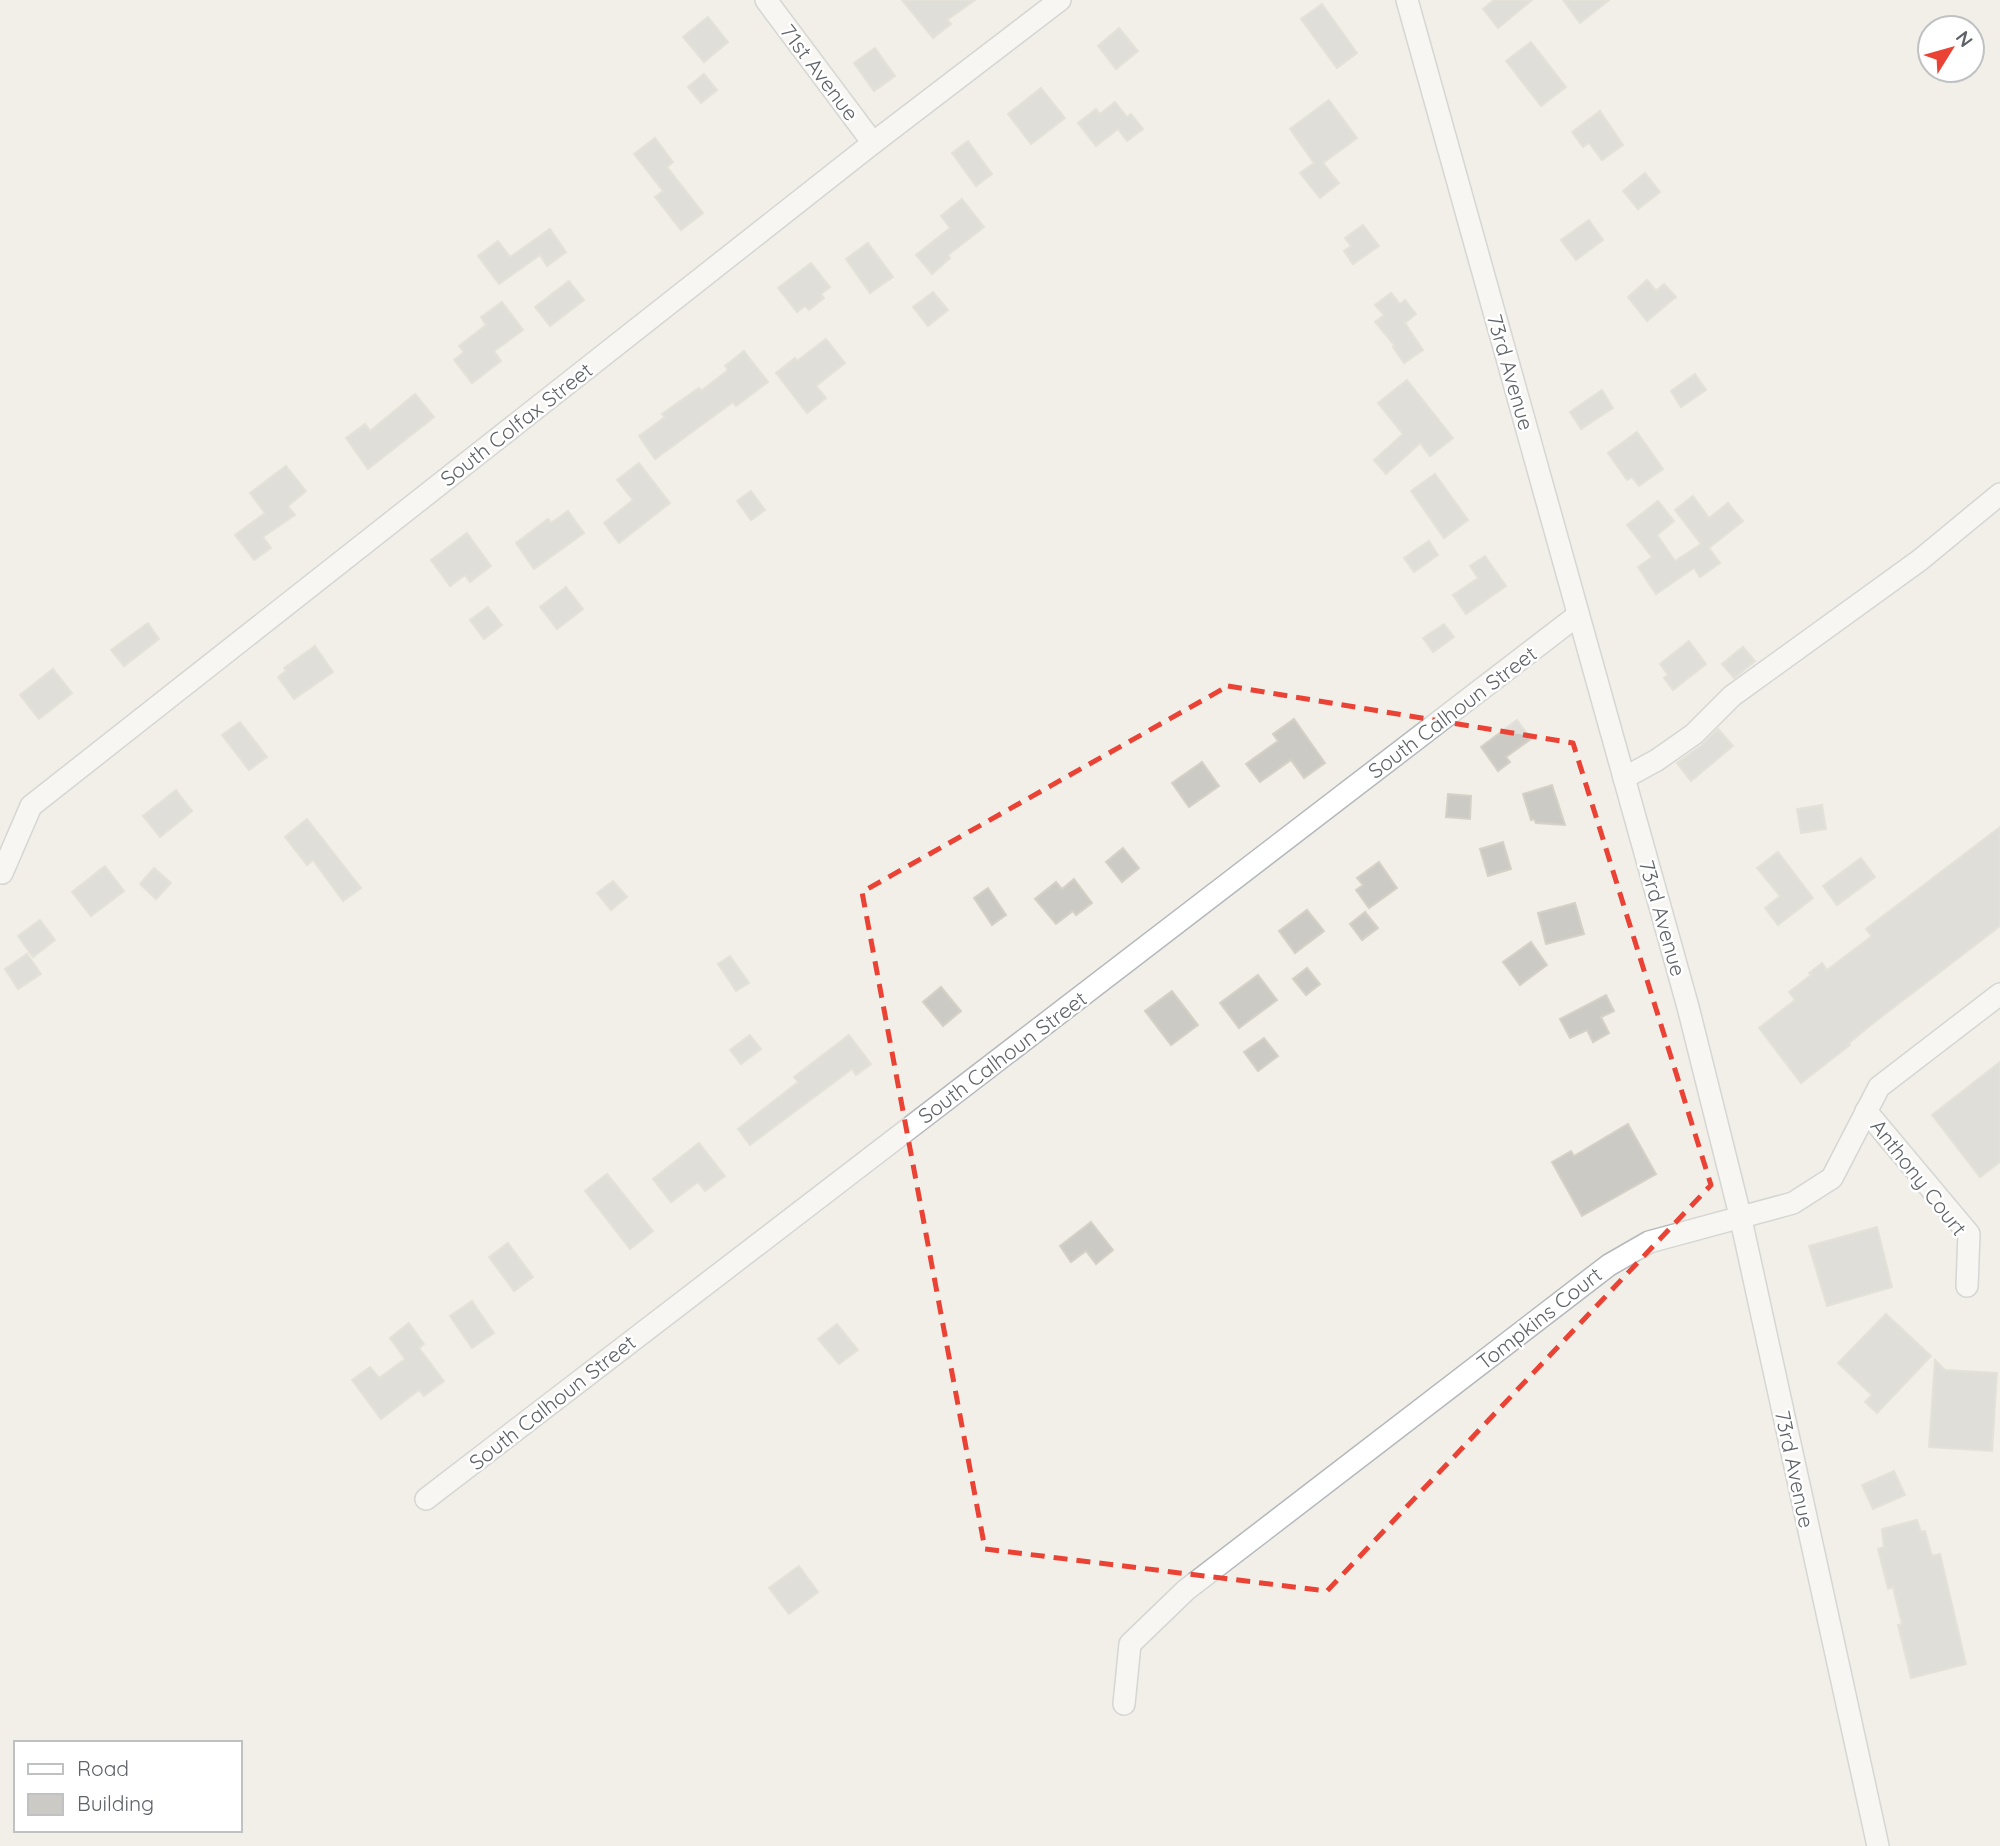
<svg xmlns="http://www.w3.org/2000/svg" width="2000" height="1846" font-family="Quicksand,sans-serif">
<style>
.building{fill:#cccac5;stroke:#d6d1c6;stroke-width:2}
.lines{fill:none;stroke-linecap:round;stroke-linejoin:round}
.minor-casing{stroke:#b5b8bc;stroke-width:24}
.minor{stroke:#fff;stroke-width:21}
.marked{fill:none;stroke:#ea4335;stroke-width:5;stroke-dasharray:14 9;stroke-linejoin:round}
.labels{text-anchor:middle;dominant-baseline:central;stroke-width:5;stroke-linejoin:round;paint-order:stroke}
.street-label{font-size:21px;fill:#5f6368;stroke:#fff}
</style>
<rect width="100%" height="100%" fill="#f1efe8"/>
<!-- building -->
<g class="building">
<path d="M902 0H975L947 20 951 24 933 38Z"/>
<path d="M1494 0H1532L1498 28 1483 9Z"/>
<path d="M1563 0H1609L1580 23Z"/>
<path d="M1322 4 1357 53 1337 68 1301 19Z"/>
<path d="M708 17 728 42 704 62 683 37Z"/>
<path d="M1119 28 1138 51 1116 69 1098 46Z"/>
<path d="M1531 42 1566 87 1541 106 1506 61Z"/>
<path d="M875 48 895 76 874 91 854 63Z"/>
<path d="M704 74 717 90 701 103 688 87Z"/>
<path d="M1041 88 1065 118 1031 144 1008 114Z"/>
<path d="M1329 100 1357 138 1323 163 1339 183 1320 198 1300 173 1314 163 1290 129Z"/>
<path d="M1115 102 1127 117 1131 114 1143 129 1127 141 1118 129 1096 146 1078 123 1096 109 1100 114Z"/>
<path d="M1600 111 1623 145 1602 160 1589 143 1583 147 1572 132Z"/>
<path d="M655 138 673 162 667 167 703 213 681 230 655 197 663 191 634 154Z"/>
<path d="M968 141 992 174 976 186 952 153Z"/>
<path d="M1645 173 1660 192 1638 209 1623 191Z"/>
<path d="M962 199 984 227 948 255 950 258 932 274 916 255 950 228 941 216Z"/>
<path d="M1589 220 1603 240 1576 260 1561 240Z"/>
<path d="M1363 225 1379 246 1353 264 1344 251 1351 246 1345 238Z"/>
<path d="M550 229 566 252 547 266 540 255 499 284 478 256 498 241 510 257Z"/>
<path d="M868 243 893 277 870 293 846 259Z"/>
<path d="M811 263 830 287 821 294 824 298 809 310 805 306 797 312 778 288Z"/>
<path d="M1647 280 1656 291 1664 284 1676 297 1647 321 1628 297Z"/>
<path d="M569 281 584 300 550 326 535 307Z"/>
<path d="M933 292 948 310 928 326 913 307Z"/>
<path d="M1391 293 1400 304 1405 300 1416 314 1405 323 1423 350 1404 363 1393 347 1395 346 1375 322 1384 315 1375 305Z"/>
<path d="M502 302 523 330 494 351 501 361 472 383 454 360 464 352 459 346 486 325 481 317Z"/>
<path d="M826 339 845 363 816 386 826 398 807 413 776 373 795 358 797 361Z"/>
<path d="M744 351 768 382 736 406 733 402 655 459 639 436 665 417 662 414 699 388 701 391 728 370 725 366Z"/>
<path d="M1695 374 1706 390 1681 407 1671 391Z"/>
<path d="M1407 380 1453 438 1430 456 1420 443 1386 474 1374 460 1403 434 1378 403Z"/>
<path d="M1602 390 1613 408 1581 429 1570 412Z"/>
<path d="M415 394 434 417 368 469 346 438 365 424 370 431Z"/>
<path d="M1637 432 1663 469 1639 486 1632 477 1627 480 1608 453Z"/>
<path d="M639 463 670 503 619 543 604 523 633 500 617 480Z"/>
<path d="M286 466 306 491 288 506 295 515 263 537 271 548 254 560 235 535 265 513 250 493Z"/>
<path d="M1435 474 1468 520 1444 538 1411 491Z"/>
<path d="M751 491 765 510 751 520 737 501Z"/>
<path d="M1693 496 1709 518 1728 503 1743 521 1709 548 1720 563 1700 577 1694 568 1656 594 1638 567 1652 557 1627 525 1658 501 1674 521 1657 535 1675 561 1701 544 1675 510Z"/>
<path d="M568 511 584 533 534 569 516 543 548 519 551 523Z"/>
<path d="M467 533 491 566 470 582 465 575 450 586 431 560Z"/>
<path d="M1429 541 1438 555 1414 572 1404 558Z"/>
<path d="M1485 556 1506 586 1466 614 1453 595 1478 578 1470 566Z"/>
<path d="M566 587 583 609 557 629 540 607Z"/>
<path d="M488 607 502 625 484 639 470 620Z"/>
<path d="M148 623 159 639 124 666 111 650Z"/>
<path d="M1444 624 1454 637 1433 652 1423 638Z"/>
<path d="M1689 641 1706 664 1673 690 1664 678 1668 675 1660 664Z"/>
<path d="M315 646 333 672 294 699 278 677 286 671 284 668Z"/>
<path d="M1743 647 1755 661 1734 678 1722 664Z"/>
<path d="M53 669 72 693 39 719 20 695Z"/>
<path d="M1294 719 1325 763 1304 778 1291 760 1260 782 1246 764 1278 741 1273 734Z"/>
<path d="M1517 720 1531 739 1506 757 1510 762 1498 771 1481 747Z"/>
<path d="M240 722 267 757 249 770 222 735Z"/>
<path d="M1718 729 1733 746 1691 781 1677 763 1702 745Z"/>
<path d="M1202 762 1219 786 1189 807 1172 783Z"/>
<path d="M1552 785 1565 825 1536 823 1534 819 1531 820 1523 794Z"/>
<path d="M176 790 192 811 160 837 143 816Z"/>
<path d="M1448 794 1471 796 1470 819 1446 817Z"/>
<path d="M1822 805 1826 829 1801 833 1797 809Z"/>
<path d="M307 819 361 888 343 901 313 860 307 865 285 837Z"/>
<path d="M2000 827V926L1876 1021 1849 1043 1850 1045 1801 1083 1759 1028 1795 1000 1789 992 1811 975 1809 973 1822 963 1827 970 1872 936 1866 929Z"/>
<path d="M1503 842 1511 869 1488 876 1480 849Z"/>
<path d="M1123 848 1139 868 1122 882 1106 862Z"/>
<path d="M1778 852 1813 898 1778 925 1765 908 1780 896 1757 868Z"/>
<path d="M1861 858 1875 877 1837 905 1823 886Z"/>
<path d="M1379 862 1397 888 1369 908 1356 890 1363 885 1357 878Z"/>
<path d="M105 866 124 891 91 916 72 892Z"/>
<path d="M154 868 171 883 156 899 140 884Z"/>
<path d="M1074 879 1092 903 1076 915 1073 911 1056 924 1035 899 1056 882 1062 889Z"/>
<path d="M613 881 627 897 611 910 597 893Z"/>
<path d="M988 888 1006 915 992 925 974 898Z"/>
<path d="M1575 903 1584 934 1546 944 1538 913Z"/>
<path d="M1307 910 1324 931 1295 953 1279 931Z"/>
<path d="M1365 912 1378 928 1362 940 1350 924Z"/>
<path d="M40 920 55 940 33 957 18 936Z"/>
<path d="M1531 942 1547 965 1520 985 1503 962Z"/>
<path d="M27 954 41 974 18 989 5 969Z"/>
<path d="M730 956 749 983 736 991 718 964Z"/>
<path d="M1307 968 1320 984 1306 995 1293 979Z"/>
<path d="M1258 975 1277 1000 1239 1028 1220 1003Z"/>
<path d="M941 987 961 1011 943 1026 923 1002Z"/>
<path d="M1172 991 1198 1025 1171 1045 1145 1011Z"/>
<path d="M1606 995 1614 1011 1601 1017 1609 1033 1593 1042 1587 1030 1570 1038 1560 1019Z"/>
<path d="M750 1035 761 1049 741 1064 730 1050Z"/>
<path d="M849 1035 871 1064 856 1075 852 1069 750 1145 738 1129 798 1082 794 1077Z"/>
<path d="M1264 1038 1278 1056 1258 1071 1244 1052Z"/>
<path d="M2000 1062V1162L1980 1177 1932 1115Z"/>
<path d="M1628 1124 1656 1174 1582 1216 1552 1162 1571 1151 1574 1156Z"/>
<path d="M699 1143 725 1176 705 1191 698 1182 671 1202 653 1179Z"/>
<path d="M607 1174 653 1231 630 1249 585 1191Z"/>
<path d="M1091 1222 1113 1250 1096 1264 1086 1251 1071 1262 1060 1246Z"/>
<path d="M1877 1227 1892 1287 1827 1306 1809 1246Z"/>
<path d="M508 1243 533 1277 514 1291 489 1257Z"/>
<path d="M472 1301 494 1333 472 1348 450 1316Z"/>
<path d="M1886 1314 1931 1356 1877 1413 1865 1402 1872 1395 1838 1363Z"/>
<path d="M409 1323 424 1344 419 1348 444 1381 424 1396 419 1390 381 1419 352 1380 370 1367 379 1378 405 1359 390 1338Z"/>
<path d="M837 1324 858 1350 839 1364 818 1339Z"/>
<path d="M1935 1360 1945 1370 1997 1373 1992 1451 1929 1447Z"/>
<path d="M1894 1471 1905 1495 1873 1509 1862 1485Z"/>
<path d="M1917 1520 1921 1532 1925 1531 1932 1556 1940 1554 1966 1664 1911 1678 1898 1625 1902 1624 1893 1587 1888 1589 1878 1549 1884 1547 1882 1529Z"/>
<path d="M799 1566 818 1592 789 1614 769 1588Z"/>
</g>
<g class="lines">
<defs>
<g id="minor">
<path d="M766 0 873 143"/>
<path d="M1407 0 1688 1007 1740 1215 1878 1846"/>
<path d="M1624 778 1657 760 1694 734 1732 696 1920 560 2000 494"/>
<path d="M2 873 31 806 873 143 1060 0"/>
<path d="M1866 1111 1969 1234 1967 1286"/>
<path d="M426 1499 1578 615"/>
<path d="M1124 1704 1130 1644 1186 1590 1609 1265 1649 1242 1793 1203 1832 1178 1879 1087 2000 994"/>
</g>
</defs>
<!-- minor casing -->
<use href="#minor" class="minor-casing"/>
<!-- minor -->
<use href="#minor" class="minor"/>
</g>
<!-- marked area -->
<path d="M0 0H2000V1846H0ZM1228 686 1573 743 1711 1185 1327 1591 985 1549 862 892Z" fill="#f1efe8" fill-opacity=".55" fill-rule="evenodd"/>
<path class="marked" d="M1228 686 1573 743 1711 1185 1327 1591 985 1549 862 892Z"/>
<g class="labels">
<!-- street labels -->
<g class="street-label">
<text transform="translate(820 72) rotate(53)">71st Avenue</text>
<text transform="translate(1511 372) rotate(74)">73rd Avenue</text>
<text transform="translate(516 424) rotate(-38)">South Colfax Street</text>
<text transform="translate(1452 712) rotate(-37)">South Calhoun Street</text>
<text transform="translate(1663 918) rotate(74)">73rd Avenue</text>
<text transform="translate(1002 1057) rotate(-37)">South Calhoun Street</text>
<text transform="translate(1919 1177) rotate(52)">Anthony Court</text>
<text transform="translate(1539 1318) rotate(-38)">Tompkins Court</text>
<text transform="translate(552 1402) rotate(-38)">South Calhoun Street</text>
<text transform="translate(1795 1469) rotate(78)">73rd Avenue</text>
</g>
</g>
<!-- legend -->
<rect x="14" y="1741" width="228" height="91" fill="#ffffff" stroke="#bfc1c3" stroke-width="2"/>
<rect x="28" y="1764" width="35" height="10" fill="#ffffff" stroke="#bfc1c3" stroke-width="2"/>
<text x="77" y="1776" font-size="21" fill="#5f6368">Road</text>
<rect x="28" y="1794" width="35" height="21" fill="#cccac5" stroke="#bfc1c3" stroke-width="2"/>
<text x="77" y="1811" font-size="21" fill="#5f6368">Building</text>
<!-- north arrow -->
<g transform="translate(1951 49) rotate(53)"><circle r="33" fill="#ffffff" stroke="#bfc1c3" stroke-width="2"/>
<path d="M0-5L12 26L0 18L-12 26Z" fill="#ea4335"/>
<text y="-10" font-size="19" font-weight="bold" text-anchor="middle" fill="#5f6368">N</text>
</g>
</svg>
